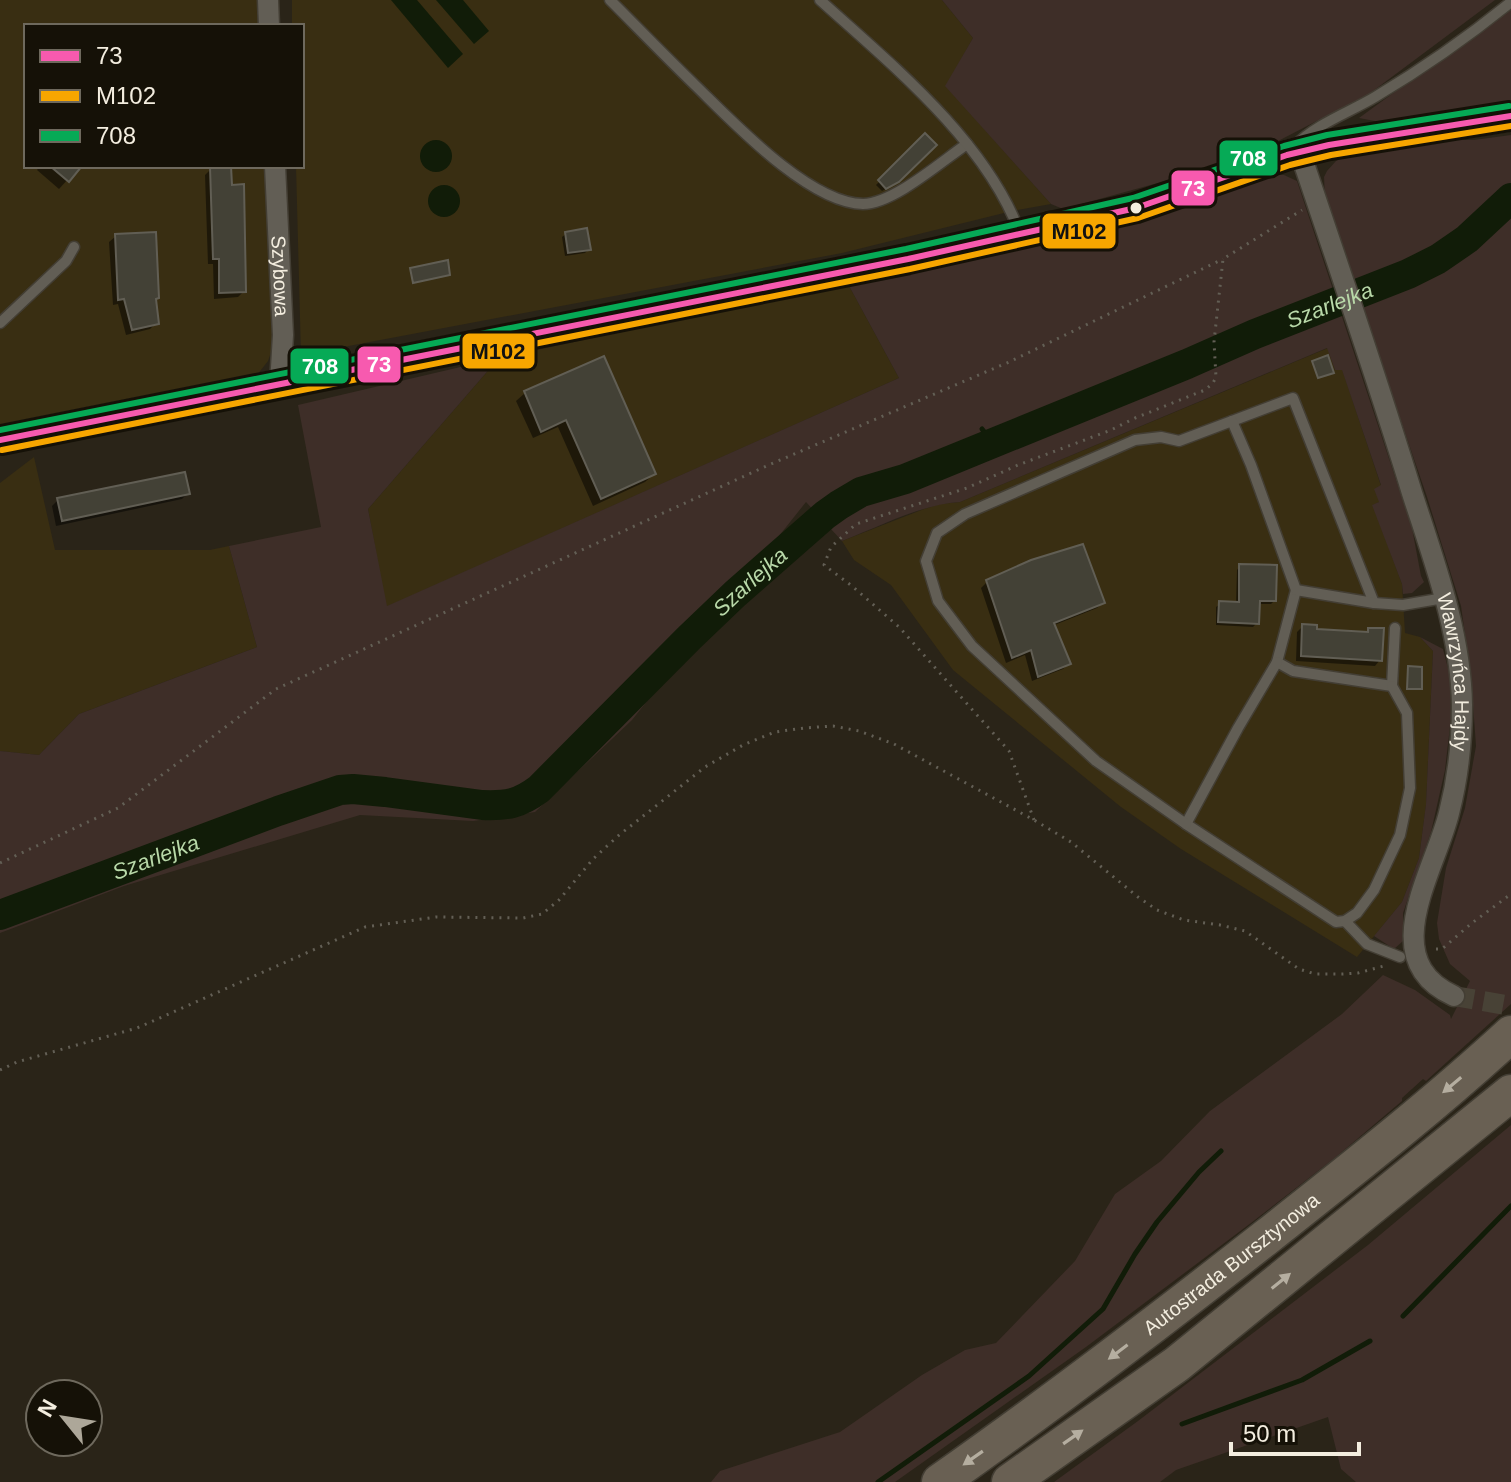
<svg xmlns="http://www.w3.org/2000/svg" width="1511" height="1482" font-family="Helvetica,sans-serif">
<style>
.built{fill:#392e12}
.green{fill:#3e2e28}
.water{fill:#111c08}
.shadow{fill:#0007}
.lines{fill:none;stroke-linecap:round;stroke-linejoin:round}
.stream{stroke:#111c08;stroke-width:5}
.river{stroke:#111c08;stroke-width:30}
.building{fill:#434136;stroke:#615e54;stroke-width:2}
.street-tunnel{stroke:#484236;stroke-width:20;stroke-dasharray:20 10;stroke-linecap:butt}
.lane-casing{stroke:#433e34;stroke-width:13}
.street-casing{stroke:#433e34;stroke-width:23}
.secondary-casing{stroke:#433e34;stroke-width:31}
.highway-casing{stroke:#433e34;stroke-width:39}
.path{stroke:#635f55;stroke-width:3;stroke-dasharray:2 6;stroke-linecap:butt}
.lane{stroke:#625e55;stroke-width:10}
.street{stroke:#625e55;stroke-width:20}
.secondary{stroke:#625e55;stroke-width:28}
.highway{stroke:#696053;stroke-width:36}
.bus-1-casing{stroke:#151107;stroke-width:12}
.bus-2-casing{stroke:#151107;stroke-width:12}
.bus-3-casing{stroke:#151107;stroke-width:12}
.bus-1{stroke:#f75aaf;stroke-width:6}
.bus-2{stroke:#f7a600;stroke-width:6}
.bus-3{stroke:#06aa56;stroke-width:6}
.oneway{fill:#b5aea0}
.bus-dot{fill:#f3eddf;stroke:#151107;stroke-width:3}
.labels{text-anchor:middle;dominant-baseline:central;stroke-width:6;stroke-linejoin:round;paint-order:stroke}
.street-label{font-size:20px;fill:#f3eddf;stroke:#151107}
.water-label{font-size:22px;font-style:italic;fill:#b9d9a9;stroke:#151107}
.line-badge{stroke:#151107;stroke-width:3}
.badge-label{font-size:22px;text-anchor:middle;font-weight:bold;fill:#fff}
.pale-badge-label{font-size:22px;text-anchor:middle;font-weight:bold;fill:#111}
</style>
<rect width="100%" height="100%" fill="#2a2418"/>
<!-- built -->
<g class="built">
<path d="M0 0H258L259 26H26V166H265L273 346 268 361 257 375 0 431Z"/>
<path d="M292 0H942L973 38 946 86 1051 204 1012 211 842 253 301 355 296 166H302V26H292Z"/>
<path d="M848 284 899 378 386 607 368 509 499 358Z"/>
<path d="M1328 348 1335 370 1342 369 1381 486 1379 502 1373 505 1402 584 1405 633 1420 637 1433 651 1426 805 1419 858 1402 902 1357 957 1181 849 1121 807 953 670 891 585 854 560 842 541 924 509 940 504 960 502Z"/>
<path d="M34 457 55 550H210L229 546 257 647 79 714 39 755 0 751V483Z"/>
</g>
<!-- green -->
<g class="green">
<path d="M942 0H1495L1369 94 1280 140 1216 167 1063 209 1051 204 945 86 973 38Z"/>
<path d="M1511 7V104L1380 122 1359 118Z"/>
<path d="M1511 135V1004L1426 1081 1423 1079 1402 1098V1101L1336 1157 1251 1223 1086 1347 895 1482H711L720 1471 840 1432 922 1375 965 1350 996 1343 1075 1261 1115 1194 1161 1161 1210 1111 1342 1014 1383 975 1415 990 1450 1015 1451 1019 1470 981 1450 964 1439 939 1437 923 1446 868 1465 808 1476 746 1471 676 1461 606 1427 497 1325 199 1324 177 1327 171 1336 161 1353 151 1415 140H1474Z"/>
<path d="M1268 175H1284L1297 181 1412 528 1421 576 1424 582 1412 593 1403 594 1402 584 1372 505 1379 502 1374 489 1381 485 1342 370H1335L1327 348 960 502C919 505 881 526 842 541L806 502 632 720 535 812 473 821 360 815 124 886 0 933V751L39 755 79 714 257 647 229 546 321 527 298 405 499 358 368 509 387 606 899 378 848 284 1091 234 1214 198Z"/>
<path d="M1420 637 1443 649 1450 676 1451 718 1445 770 1431 832 1403 913V941L1394 949 1374 936 1402 902 1419 858 1426 804 1433 651Z"/>
<path d="M1511 1125V1482H1356L1341 1469 1328 1417 1176 1470 1160 1482H1054L1138 1421 1368 1245Z"/>
</g>
<!-- water -->
<g class="water">
<path d="M391 0H417L463 54 448 68Z"/>
<path d="M436 0H463L489 31 474 44Z"/>
<circle cx="436" cy="156" r="16"/>
<circle cx="444" cy="201" r="16"/>
</g>
<!-- shadow -->
<g class="shadow">
<path d="M925 136 934 145 893 185 882 191 876 185Z"/>
<path d="M40 166H80L59 189 37 170Z"/>
<path d="M211 169 244 291 238 297 214 299 213 264H208L205 175Z"/>
<path d="M566 234 589 249 585 253 565 256 562 237Z"/>
<path d="M116 236 154 300 156 323 150 329 126 335 118 304 113 305 109 242Z"/>
<path d="M603 358 654 474 645 482 593 506 558 427 533 438 516 401 525 393Z"/>
<path d="M188 493 182 499 56 526 52 506 58 500Z"/>
<path d="M1240 566 1274 601 1271 604H1258L1257 623 1253 627 1216 625V607L1220 604H1236L1237 570Z"/>
<path d="M987 582 1103 602 1097 608 1052 626 1069 663 1063 669 1032 681 1025 655 1006 663 981 588Z"/>
<path d="M1303 626 1315 631 1365 634 1369 630 1380 660 1375 666 1296 661 1297 632Z"/>
</g>
<g class="lines">
<!-- stream -->
<g class="stream">
<path d="M982 429 993 443"/>
<path d="M1403 1316 1511 1206"/>
<path d="M1182 1424 1302 1380 1370 1341"/>
<path d="M878 1482 1029 1376 1103 1309 1135 1254 1157 1222 1199 1172 1221 1151"/>
</g>
<!-- river -->
<path class="river" id="s1" d="M0 915 278 811 340 790 353 789 385 792 482 805C507 806 519 804 539 789L689 638 735 594 825 515 839 505 861 492 905 479 1187 364 1255 334 1408 274 1438 259 1467 239 1511 198"/>
</g>
<!-- building -->
<g class="building">
<path d="M925 133 937 145 899 182 886 189 878 180Z"/>
<path d="M50 166H82L69 182Z"/>
<path d="M231 166 232 185 244 184 246 292 219 293V259H213L210 167Z"/>
<path d="M587 228 591 250 568 253 565 232Z"/>
<path d="M156 232 159 298 156 299 159 324 132 330 124 299 118 300 115 234Z"/>
<path d="M448 260 450 275 413 283 410 268Z"/>
<path d="M1328 355 1334 373 1318 378 1312 361Z"/>
<path d="M604 356 656 474 601 499 566 420 541 432 524 391Z"/>
<path d="M185 472 190 494 62 521 57 498Z"/>
<path d="M1083 544 1105 603 1054 623 1071 664 1038 677 1031 650 1012 658 986 580 1031 560Z"/>
<path d="M1239 564 1277 565 1276 601H1260L1259 624 1218 622 1219 601 1239 602Z"/>
<path d="M1302 624 1317 625V629L1368 632V628H1384L1382 661 1301 656Z"/>
<path d="M1408 666 1422 667V689H1407Z"/>
</g>
<g class="lines">
<!-- street-tunnel -->
<path class="street-tunnel" d="M1454 996 1511 1006"/>
<defs>
<g id="lane">
<path d="M610 0C639 29 667 58 696 86 733 122 809 203 863 204 893 204 942 161 967 144"/>
<path d="M820 0C892 65 985 140 1020 233"/>
<path d="M1296 145C1316 124 1350 112 1375 97 1422 69 1468 37 1511 2"/>
<path d="M0 323 66 261 74 247"/>
<path d="M1232 421 1293 398 1374 603"/>
<path d="M1296 590 1277 662 1293 671 1392 686 1395 628"/>
<path d="M1277 662 1238 728 1186 824 1336 922 1345 921 1357 913 1374 890 1400 835 1410 788 1407 713 1392 686"/>
<path d="M1186 824 1096 761 972 646 938 601 926 561 937 533 965 514 1135 440 1161 437 1179 441 1232 421 1251 465 1296 590 1374 603 1403 605 1444 598"/>
<path d="M1345 921 1367 944 1400 957"/>
</g>
<g id="street">
<path d="M268 0 269 26"/>
<path id="s2" d="M1300 152C1338 265 1377 378 1412 493 1434 561 1461 633 1462 705 1462 741 1458 778 1449 813 1435 871 1374 960 1454 996"/>
<path id="s3" d="M275 166 283 335 280 384"/>
</g>
<path id="secondary" d="M0 440 908 259 1136 208 1287 155 1329 145 1511 116"/>
<g id="highway">
<path id="s4" d="M940 1482C1052 1403 1161 1320 1269 1235 1351 1170 1434 1105 1511 1034"/>
<path d="M1010 1482 1177 1364 1511 1093"/>
</g>
</defs>
<!-- lane casing -->
<use href="#lane" class="lane-casing"/>
<!-- street casing -->
<use href="#street" class="street-casing"/>
<!-- secondary casing -->
<use href="#secondary" class="secondary-casing"/>
<!-- highway casing -->
<use href="#highway" class="highway-casing"/>
<!-- path -->
<g class="path">
<path d="M1034 820 1009 751 899 627 852 586 824 565 831 547 856 524 967 488 1018 465 1111 430 1135 418 1205 390 1213 383 1216 377 1214 342 1223 259 1302 210"/>
<path d="M0 863 118 808 276 689 771 464 1009 362 1223 259"/>
<path d="M1436 949H1442L1472 923 1511 894"/>
<path d="M0 1070 17 1062 137 1028 365 927 436 917 523 918 542 914 559 900 593 859 618 836 705 767 743 745 775 732 804 728 833 726 859 731 894 744 1034 820 1071 842 1138 897 1157 910 1184 920 1220 925 1245 931 1299 969 1315 974H1342L1358 973 1384 966"/>
</g>
<!-- lane -->
<use href="#lane" class="lane"/>
<!-- street -->
<use href="#street" class="street"/>
<!-- secondary -->
<use href="#secondary" class="secondary"/>
<!-- highway -->
<use href="#highway" class="highway"/>
<defs>
<path id="bus-1" d="M0 440 908 259 1136 208 1287 155 1329 145 1511 116"/>
<path id="bus-2" d="M2 450 910 269 1138 218 1290 165 1331 155 1511 126"/>
<path id="bus-3" d="M0 430 906 249 1133 198 1284 146 1327 135 1509 106"/>
</defs>
<!-- bus-1 casing -->
<use href="#bus-1" class="bus-1-casing"/>
<!-- bus-2 casing -->
<use href="#bus-2" class="bus-2-casing"/>
<!-- bus-3 casing -->
<use href="#bus-3" class="bus-3-casing"/>
<!-- bus-1 -->
<use href="#bus-1" class="bus-1"/>
<!-- bus-2 -->
<use href="#bus-2" class="bus-2"/>
<!-- bus-3 -->
<use href="#bus-3" class="bus-3"/>
</g>
<!-- one-way arrows -->
<defs><path id="oneway-solid" d="M-6-.8H1V-3.2L6.5 0L1 3.2V.8H-6Z" transform="scale(2)"/></defs>
<g class="oneway">
<use href="#oneway-solid" transform="translate(1452 1085) rotate(140)"/>
<use href="#oneway-solid" transform="translate(1281 1281) rotate(-39)"/>
<use href="#oneway-solid" transform="translate(1118 1352) rotate(143)"/>
<use href="#oneway-solid" transform="translate(1073 1437) rotate(-35)"/>
<use href="#oneway-solid" transform="translate(973 1458) rotate(145)"/>
</g>
<!-- markers -->
<circle class="bus-dot" cx="1136" cy="208" r="7"/>
<g class="labels">
<!-- street labels -->
<g class="street-label">
<text stroke="none"><textPath href="#s3" startOffset="110">Szybowa</textPath></text>
<text stroke="none"><textPath href="#s2" startOffset="544">Wawrzyńca Hajdy</textPath></text>
<text stroke="none"><textPath href="#s4" startOffset="364">Autostrada Bursztynowa</textPath></text>
</g>
<!-- water labels -->
<g class="water-label">
<text stroke="none"><textPath href="#s1" startOffset="1510">Szarlejka</textPath></text>
<text stroke="none"><textPath href="#s1" startOffset="862">Szarlejka</textPath></text>
<text stroke="none"><textPath href="#s1" startOffset="166">Szarlejka</textPath></text>
</g>
</g>
<g class="line-badge">
<rect x="1218" y="139" width="61" height="38" rx="8" fill="#06aa56"/>
<rect x="1170" y="169" width="46" height="38" rx="8" fill="#f75aaf"/>
<rect x="1041" y="212" width="76" height="38" rx="8" fill="#f7a600"/>
<rect x="461" y="332" width="75" height="38" rx="8" fill="#f7a600"/>
<rect x="356" y="345" width="46" height="39" rx="8" fill="#f75aaf"/>
<rect x="289" y="347" width="61" height="38" rx="8" fill="#06aa56"/>
</g>
<g class="badge-label">
<text x="1248" y="166">708</text>
<text x="1193" y="196">73</text>
<text x="379" y="372">73</text>
<text x="320" y="374">708</text>
</g>
<g class="pale-badge-label">
<text x="1079" y="239">M102</text>
<text x="498" y="359">M102</text>
</g>
<!-- legend -->
<rect x="24" y="24" width="280" height="144" fill="#151107" stroke="#6e695d" stroke-width="2"/>
<rect x="40" y="50" width="40" height="12" fill="#f75aaf" stroke="#6e695d" stroke-width="2"/>
<text x="96" y="64" font-size="24" fill="#f3eddf">73</text>
<rect x="40" y="90" width="40" height="12" fill="#f7a600" stroke="#6e695d" stroke-width="2"/>
<text x="96" y="104" font-size="24" fill="#f3eddf">M102</text>
<rect x="40" y="130" width="40" height="12" fill="#06aa56" stroke="#6e695d" stroke-width="2"/>
<text x="96" y="144" font-size="24" fill="#f3eddf">708</text>
<!-- north arrow -->
<g transform="translate(64 1418) rotate(300)"><circle r="38" fill="#151107" stroke="#6e695d" stroke-width="2"/>
<path d="M0-6L14 30L0 20L-14 30Z" fill="#ada799"/>
<text y="-12" font-size="22" font-weight="bold" text-anchor="middle" fill="#f3eddf">N</text>
</g>
<!-- scale -->
<path d="M1231 1442v12h128v-12" fill="none" stroke="#f3eddf" stroke-width="4"/>
<text x="1243" y="1442" font-size="24" fill="#f3eddf" stroke="#151107" stroke-width="6" paint-order="stroke">50 m</text>
</svg>
